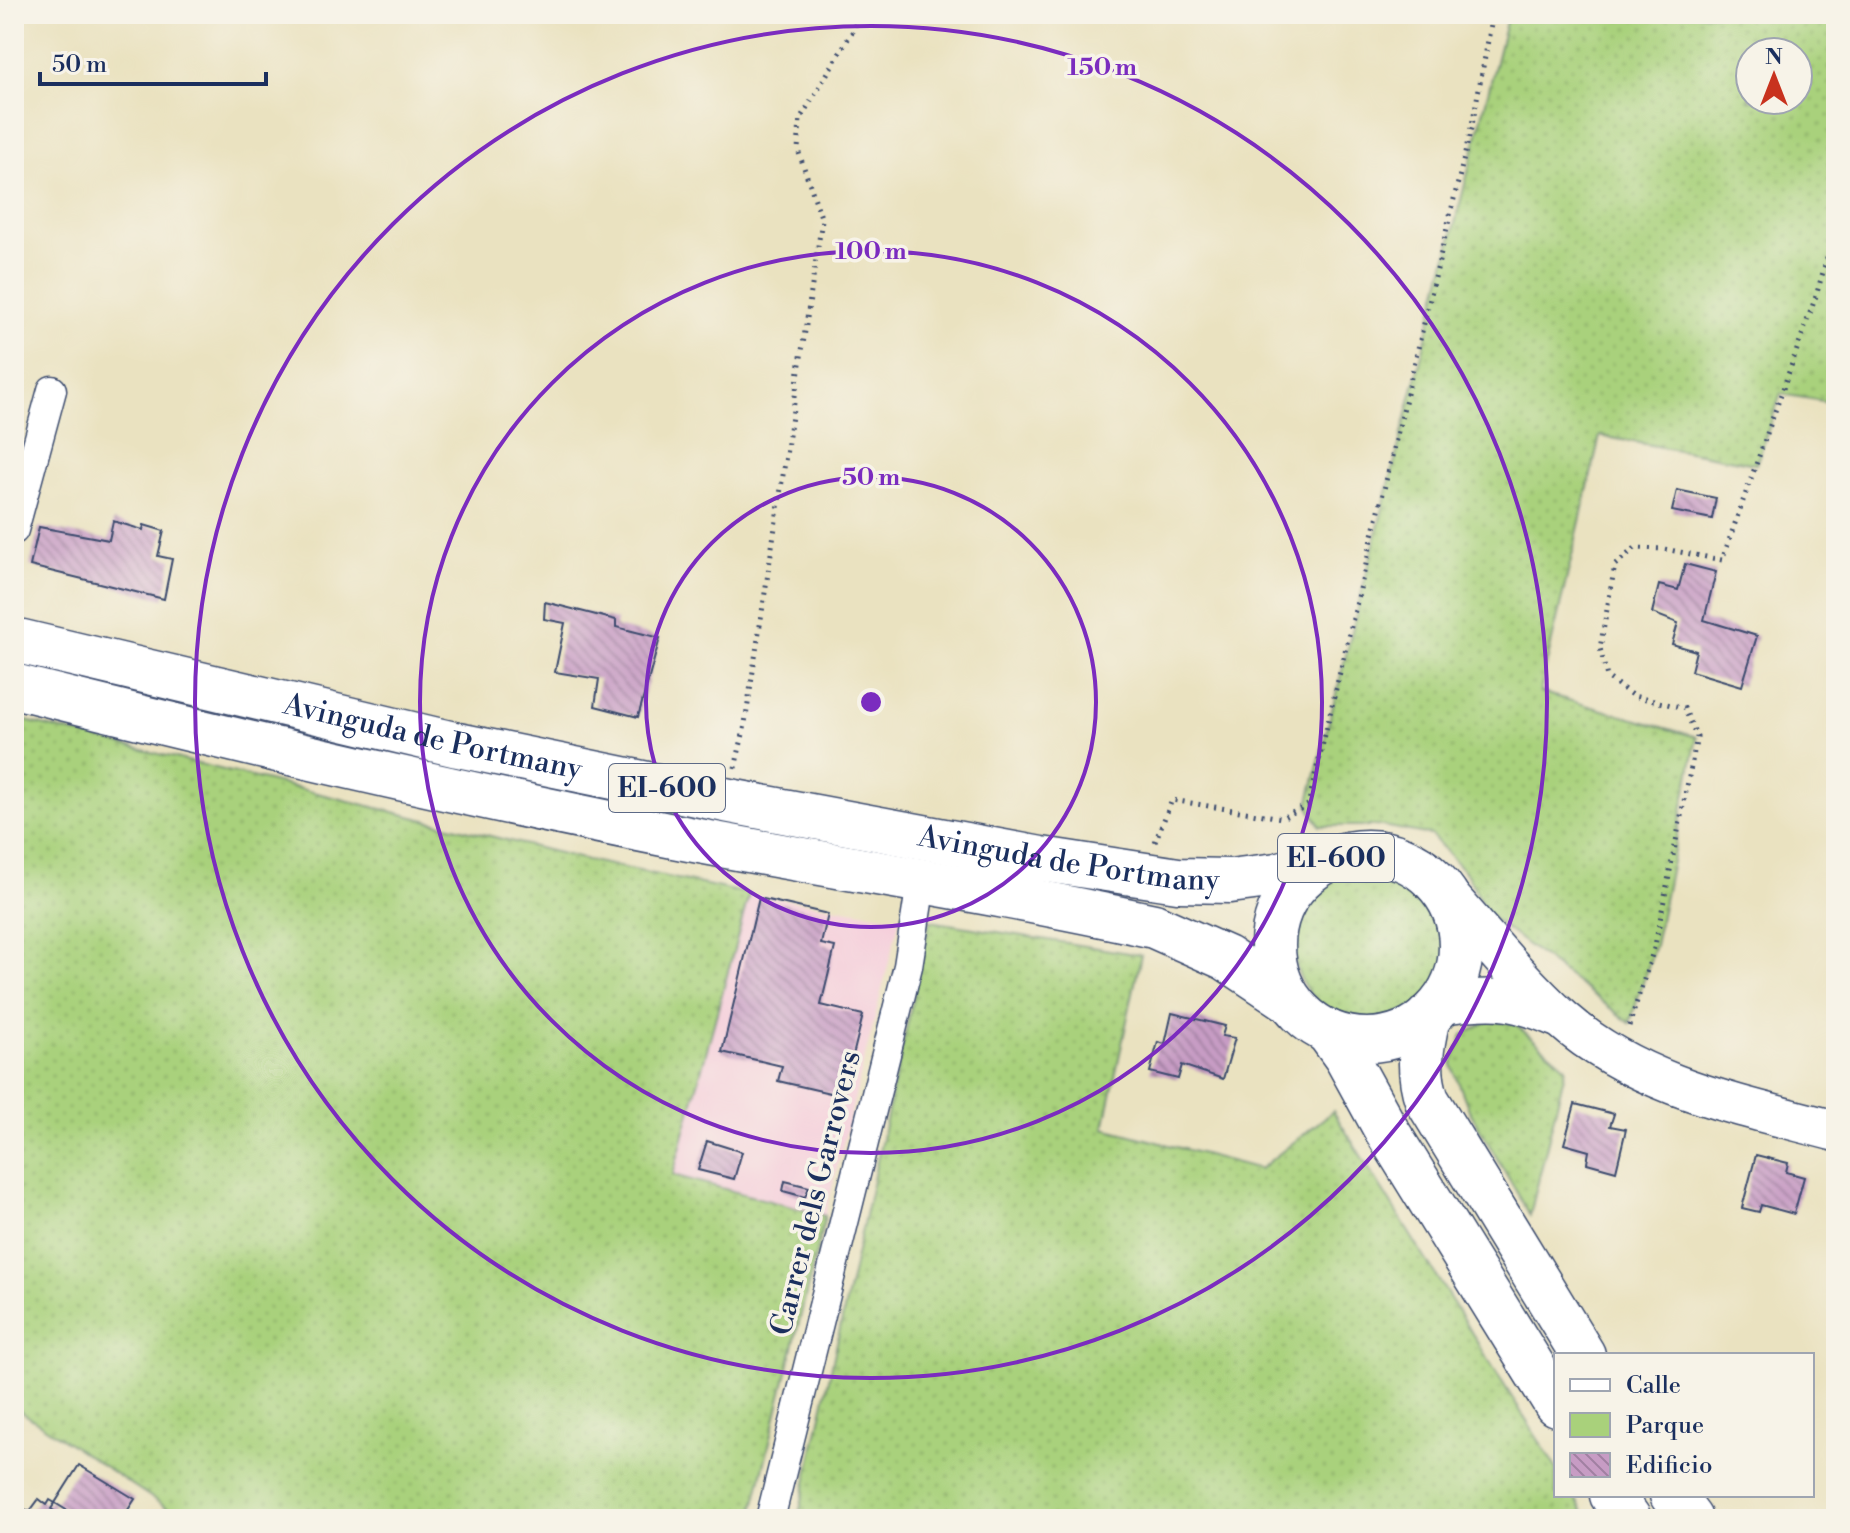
<svg xmlns="http://www.w3.org/2000/svg" width="1850" height="1533" font-family="'Libre Bodoni',serif">
<style>
.built{fill:#f5cfdb}
.green{fill:url(#green-dots);stroke:#62806c;stroke-width:2;fill-rule:evenodd}
.building{fill:url(#building-back-hatch)}
.lines{fill:none;stroke-linecap:round;stroke-linejoin:round}
.minor-casing{stroke:#3a4a6d;stroke-width:31}
.secondary-casing{stroke:#3a4a6d;stroke-width:43}
.primary-casing{stroke:#3a4a6d;stroke-width:47}
.path{stroke:#3a4a6d;stroke-width:5;stroke-dasharray:2 6;stroke-linecap:butt}
.minor{stroke:#fff;stroke-width:28}
.secondary{stroke:#fff;stroke-width:40}
.primary{stroke:#fff;stroke-width:44}
.ring{fill:none;stroke:#7b2cbf;stroke-width:4}
.labels{text-anchor:middle;dominant-baseline:central;stroke-width:7;stroke-linejoin:round;paint-order:stroke}
.shield{fill:#f7f3e8;stroke:#5d6a87;stroke-width:2}
.shield-label{font-size:28px;font-weight:bold;fill:#1b2f5e}
.street-label{font-size:30px;fill:#1b2f5e;stroke:#f7f3e8}
.centre{fill:#7b2cbf;stroke:#f7f3e8;stroke-width:4}
.ring-label{font-size:24px;text-anchor:middle;font-weight:bold;fill:#7b2cbf;stroke:#f7f3e8;stroke-width:7;stroke-linejoin:round;paint-order:stroke}
</style>
<defs>
<pattern id="green-dots" width="8" height="8" patternUnits="userSpaceOnUse" patternTransform="scale(2)"><rect width="8" height="8" fill="#a9d17b"/><path d="M2 2h.1M6 6h.1" fill="none" stroke="#91b46d" stroke-width="1.8" stroke-linecap="round"/></pattern>
<pattern id="building-back-hatch" width="6" height="6" patternUnits="userSpaceOnUse" patternTransform="scale(2)"><rect width="6" height="6" fill="#c79cc4"/><path d="M-1 5l2 2M0 0l6 6M5-1l2 2" fill="none" stroke="#a180a2"/></pattern>
</defs>
<rect width="100%" height="100%" fill="#f7f3e8"/>
<filter id="ink" filterUnits="userSpaceOnUse"><feTurbulence type="fractalNoise" baseFrequency=".0125" numOctaves="2"/><feDisplacementMap in="SourceGraphic" scale="16" xChannelSelector="R" yChannelSelector="G"/><feConvolveMatrix kernelMatrix="1 2 1 2 8 2 1 2 1" color-interpolation-filters="sRGB"/></filter>
<filter id="wash" filterUnits="userSpaceOnUse"><feTurbulence type="fractalNoise" baseFrequency=".006" numOctaves="4" result="noise"/><feDisplacementMap in="SourceGraphic" scale="32" xChannelSelector="R" yChannelSelector="G"/><feGaussianBlur stdDeviation="1.8" result="paint"/><feColorMatrix in="noise" values="0 0 0 0 0 0 0 0 0 0 0 0 0 0 0 0 0 1.4 0 .05"/><feComposite in="paint" operator="in"/></filter>
<g filter="url(#wash)">
<rect width="100%" height="100%" fill="#eae2c0"/>
<!-- built -->
<path class="built" d="M749 894 900 918 825 1216 673 1175Z"/>
<!-- green -->
<g class="green">
<path d="M1508 14H1836V403L1781 394 1756 464 1600 436 1540 692 1697 737 1655 945 1630 1023 1488 915 1467 874 1431 835 1382 826H1320L1308 805ZM1750 52H1798V100H1750Z"/>
<path d="M14 718 591 861 749 894 673 1175 825 1216 751 1519H184L14 1407Z"/>
<circle cx="1371" cy="947" r="77"/>
<path d="M930 921 1141 955 1104 1128 1260 1169 1333 1111 1556 1468V1495H1573L1588 1519H798Z"/>
<path d="M1488 1021 1515 1024 1566 1067 1530 1215 1469 1110 1452 1065 1463 1035Z"/>
</g>
<g id="blocks">
<!-- building -->
<g class="building">
<path d="M1677 490 1716 498 1712 519 1672 511Z"/>
<path d="M113 521 143 530 144 525 164 531 158 556 172 559 164 599 30 566 39 527 109 540Z"/>
<path d="M1685 564 1716 572 1704 620 1757 636 1742 686 1691 671 1696 651 1672 644 1678 623 1652 613 1659 585 1678 590Z"/>
<path d="M545 602 616 620V627L660 638 638 717 595 706 599 679 555 672 565 623 544 619Z"/>
<path d="M759 898 828 914 821 944 835 947 821 1005 863 1015 843 1096 778 1081 782 1066 722 1052Z"/>
<path d="M1172 1013 1225 1026 1222 1036 1235 1038 1223 1079 1182 1065 1178 1079 1150 1072 1158 1042 1165 1044Z"/>
<path d="M1575 1104 1614 1114 1610 1126 1626 1129 1616 1171 1587 1163 1589 1151 1564 1144Z"/>
<path d="M707 1141 742 1152 734 1179 698 1170Z"/>
<path d="M1756 1155 1788 1163 1786 1172 1804 1177 1794 1214 1761 1205 1759 1212 1742 1208Z"/>
<path d="M785 1181 809 1187 805 1197 783 1191Z"/>
<path d="M79 1465 135 1499 122 1519H81L55 1503Z"/>
<path d="M39 1499 47 1505 50 1500 55 1503 51 1509 61 1515 58 1519H16L23 1509 30 1511Z"/>
</g>
</g>
</g>
<g filter="url(#ink)">
<use href="#blocks" fill-opacity="0" stroke="#3a4a6d" stroke-width="2"/>
<g class="lines">
<defs>
<g id="minor">
<path d="M14 530 52 390"/>
<path d="M770 1519 908 966 921 883"/>
</g>
<g id="secondary">
<path d="M1442 889C1481 932 1519 980 1562 1019 1637 1086 1742 1106 1836 1131"/>
<path d="M1441 1004C1489 997 1509 996 1555 1016"/>
</g>
<g id="primary">
<path id="s1" d="M14 640 458 745 730 801 1041 859 1178 880 1230 881 1277 875 1326 861"/>
<path d="M14 686C233 741 452 792 673 836 833 867 995 891 1154 926L1226 958 1289 1000"/>
<circle cx="1367" cy="946" r="94"/>
<path d="M1428 1017C1421 1047 1417 1071 1427 1100L1583 1355"/>
<path d="M1328 1032 1346 1057 1384 1126 1556 1404"/>
<path d="M1612 1495 1629 1519"/>
<path d="M1672 1495 1690 1519"/>
</g>
</defs>
<!-- minor casing -->
<use href="#minor" class="minor-casing"/>
<!-- secondary casing -->
<use href="#secondary" class="secondary-casing"/>
<!-- primary casing -->
<use href="#primary" class="primary-casing"/>
<!-- path -->
<g class="path">
<path d="M735 768 744 730 822 220 798 150 800 119 854 29 858 14"/>
<path d="M1155 842 1172 800 1282 818 1308 805 1473 120 1493 14"/>
<path d="M1629 1026 1655 945 1697 737 1684 708 1633 696 1607 677 1600 648 1615 565 1635 548 1664 549 1722 560 1816 296 1836 228"/>
</g>
<!-- minor -->
<use href="#minor" class="minor"/>
<!-- secondary -->
<use href="#secondary" class="secondary"/>
<!-- primary -->
<use href="#primary" class="primary"/>
</g>
</g>
<!-- distance rings -->
<g class="ring">
<circle cx="871" cy="702" r="225"/>
<circle cx="871" cy="702" r="451"/>
<circle cx="871" cy="702" r="676"/>
</g>
<g class="labels">
<!-- shield labels -->
<g class="shield">
<rect x="609" y="764" width="116" height="48" rx="6"/>
<rect x="1278" y="834" width="116" height="48" rx="6"/>
</g>
<g class="shield-label">
<text x="667" y="788">EI-600</text>
<text x="1336" y="858">EI-600</text>
</g>
<!-- street labels -->
<g class="street-label">
<text stroke="none"><textPath href="#s1" startOffset="430">Avinguda de Portmany</textPath></text>
<text stroke="none"><textPath href="#s1" startOffset="1078">Avinguda de Portmany</textPath></text>
<text transform="translate(816 1193) rotate(-76)">Carrer dels Garrovers</text>
</g>
</g>
<circle cx="871" cy="702" r="12" class="centre"/>
<g class="ring-label">
<text x="1102" y="75">150 m</text>
<text x="871" y="259">100 m</text>
<text x="871" y="485">50 m</text>
</g>
<!-- margin -->
<rect width="1850" height="1533" fill="none" stroke="#f7f3e8" stroke-width="48"/>
<!-- legend -->
<rect x="1554" y="1353" width="260" height="144" fill="#f7f3e8" stroke="#9fa5b1" stroke-width="2"/>
<rect x="1570" y="1379" width="40" height="12" fill="#ffffff" stroke="#9fa5b1" stroke-width="2"/>
<text x="1626" y="1393" font-size="24" fill="#1b2f5e">Calle</text>
<rect x="1570" y="1413" width="40" height="24" fill="#a9d17b" stroke="#9fa5b1" stroke-width="2"/>
<text x="1626" y="1433" font-size="24" fill="#1b2f5e">Parque</text>
<rect x="1570" y="1453" width="40" height="24" fill="url(#building-back-hatch)" stroke="#9fa5b1" stroke-width="2"/>
<text x="1626" y="1473" font-size="24" fill="#1b2f5e">Edificio</text>
<!-- north arrow -->
<g transform="translate(1774 76)"><circle r="38" fill="#f7f3e8" stroke="#9fa5b1" stroke-width="2"/>
<path d="M0-6L14 30L0 20L-14 30Z" fill="#c8321e"/>
<text y="-12" font-size="22" font-weight="bold" text-anchor="middle" fill="#1b2f5e">N</text>
</g>
<!-- scale -->
<path d="M40 72v12h226v-12" fill="none" stroke="#1b2f5e" stroke-width="4"/>
<text x="52" y="72" font-size="24" fill="#1b2f5e" stroke="#f7f3e8" stroke-width="6" paint-order="stroke">50 m</text>
</svg>
